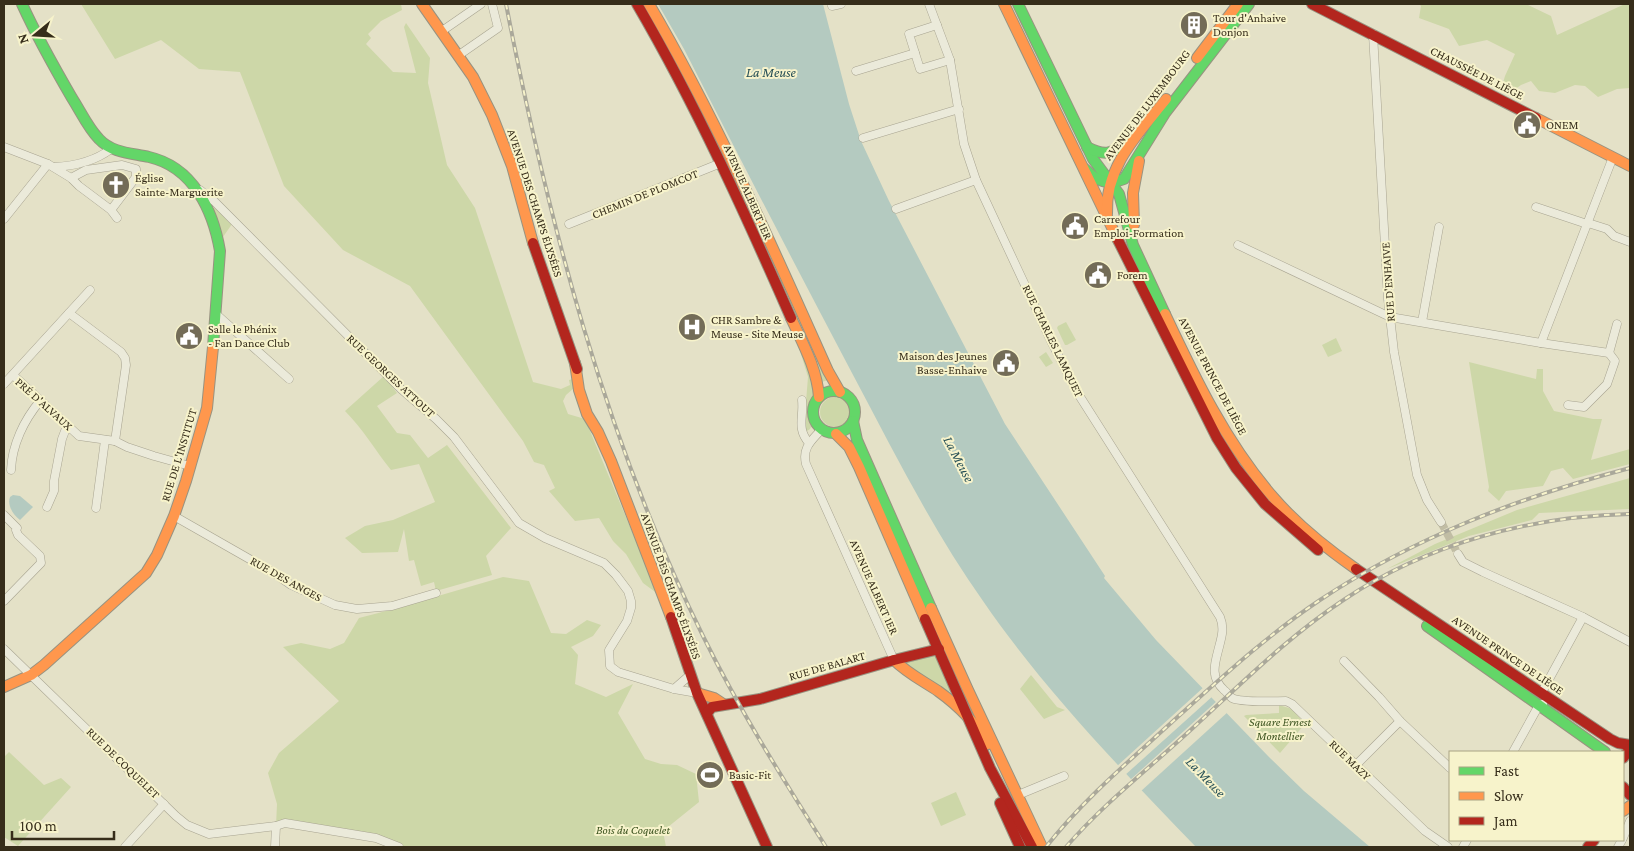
<svg xmlns="http://www.w3.org/2000/svg" width="1634" height="851" font-family="'Crimson Pro',serif">
<style>
.green{fill:#cdd7a8}
.water{fill:#b4cac0}
.pier{fill:#e4e1c7}
.lines{fill:none;stroke-linecap:round;stroke-linejoin:round}
.street-tunnel{stroke:#c1bda4;stroke-width:8;stroke-dasharray:8 4;stroke-linecap:butt}
.street-casing{stroke:#a8a491;stroke-width:9}
.fast-casing{stroke:#989381;stroke-width:12}
.slow-casing{stroke:#989381;stroke-width:12}
.jam-casing{stroke:#989381;stroke-width:12}
.street{stroke:#ebeada;stroke-width:8}
.fast{stroke:#63d668;stroke-width:10}
.slow{stroke:#ff974d;stroke-width:10}
.jam{stroke:#b3261e;stroke-width:10}
.rail-casing{stroke:#aaa89a;stroke-width:4}
.rail{stroke:#f7f3cb;stroke-width:2;stroke-dasharray:5.5;stroke-linecap:butt}
.labels{text-anchor:middle;dominant-baseline:central;stroke-width:4;stroke-linejoin:round;paint-order:stroke}
.poi-label{font-size:12px;fill:#362d1a;stroke:#f7f3cb;text-anchor:start}
.street-label{font-size:12px;fill:#362d1a;stroke:#f7f3cb}
.park-label{font-size:12px;font-style:italic;fill:#3c531f;stroke:#f7f3cb}
.water-label{font-size:14px;font-style:italic;fill:#285157;stroke:#f7f3cb}
</style>
<rect width="100%" height="100%" fill="#e4e1c7"/>
<!-- green -->
<g class="green">
<path d="M81 4H401L402 10 381 21 368 34 371 38 366 44 393 72 416 73 404 27 406 23 430 58 428 83 447 165 475 208 533 382 561 389 570 385 569 380 573 379 574 388 566 395 563 401 568 414 585 419 658 594 643 583 626 554 613 541 599 518 575 521 549 491 555 488 544 465 534 462 523 441 410 286 343 250 284 186 240 72 199 69 161 40 115 59Z"/>
<path d="M1419 4H1526L1551 16 1557 35 1625 4H1630V88L1617 89 1598 97 1585 86 1575 85 1555 93 1539 91 1531 81 1521 85 1514 90 1502 86 1505 76 1515 54 1487 40 1459 46 1449 29 1419 18 1421 6Z"/>
<path d="M215 207 232 224 223 237 211 211Z"/>
<path d="M778 268 828 380 822 382 773 270Z"/>
<path d="M1066 322 1076 340 1067 345H1065L1057 328 1058 326Z"/>
<path d="M1336 338 1342 351 1328 357 1322 345Z"/>
<path d="M797 341 814 381 813 396 808 409 811 427 810 429 807 431 804 427 808 377Z"/>
<path d="M1046 352 1053 363 1046 367 1039 357Z"/>
<path d="M1469 362 1536 379 1537 369H1543V391L1554 411 1593 419H1602L1591 460 1630 449V464L1573 479 1563 468 1551 471 1543 486 1506 491 1499 501 1488 491 1489 487Z"/>
<path d="M384 376 397 393 377 406 397 433 410 435 428 458 447 445 511 528 486 556 492 575 436 591 434 582 421 586 414 560 409 561 404 529 398 552 362 553 345 538 365 526 393 520 435 502 419 464 391 470C375 450 363 429 345 411Z"/>
<circle cx="835" cy="412" r="15"/>
<path d="M1630 478V509L1539 513 1532 520 1469 536 1387 569 1435 544 1517 510Z"/>
<path d="M503 577 529 581 551 633 566 634 587 620 601 625 593 636 571 647 578 655 575 684 606 697 633 684 618 713 645 759 661 764 677 765 696 774 699 802 663 831 666 847H399L376 838 276 826 277 804 268 773 279 753 339 701 283 647 301 643 330 649 344 643 359 618 390 610Z"/>
<path d="M933 655H937L951 690 948 693 906 666 907 662Z"/>
<path d="M1031 675 1057 707 1065 710 1044 719 1020 689Z"/>
<path d="M1279 705 1292 709 1305 724 1280 753 1244 716 1246 715 1279 713Z"/>
<path d="M9 752 44 785 61 778 71 787 18 846 4 837V757Z"/>
<path d="M956 792 966 815 941 826 931 803Z"/>
</g>
<!-- water -->
<g class="water">
<path d="M658 4H823L849 104 861 141 889 201 1005 424 1105 576 1104 578 1156 640 1268 756 1304 791 1370 847H1196C1121 769 1045 691 983 601 932 529 893 450 852 373 795 265 739 157 684 49Z"/>
<path d="M13 495 20 496 33 507 20 520C13 515 7 505 10 497Z"/>
</g>
<!-- pier -->
<g class="pier">
<path d="M1205 686 1214 695 1124 776 1116 767Z"/>
<path d="M1218 700 1229 711 1140 792 1129 781Z"/>
</g>
<g class="lines">
<!-- street-tunnel -->
<path class="street-tunnel" d="M1441 522 1458 554"/>
<defs>
<g id="street">
<path d="M929 4 950 60 964 144 976 180 1052 343 1077 392 1220 617C1225 629 1221 639 1218 651 1214 666 1211 678 1224 690 1227 692 1229 696 1232 698 1241 703 1275 701 1286 701L1292 704 1425 831 1448 847"/>
<path d="M832 6 841 4"/>
<path d="M937 25 909 34 920 69 950 60"/>
<path d="M442 31 481 4"/>
<path d="M1373 34 1388 299 1394 352 1417 475 1427 500 1441 522"/>
<path d="M459 55 498 28 492 4"/>
<path d="M856 71 915 53"/>
<path d="M863 138 959 109"/>
<path d="M4 147 48 164 71 178 79 186 111 210 117 218"/>
<path d="M54 167C74 166 95 161 111 149"/>
<path d="M71 178 86 170 122 165 136 169V177L111 210"/>
<path d="M200 190 214 201 401 389 436 419 454 437 519 523 545 538 604 563 616 575 628 591 631 601V608L627 621 609 650 610 666 618 672 674 689 697 693"/>
<path d="M1536 207 1587 224"/>
<path d="M896 209 976 180"/>
<path d="M4 219 48 164"/>
<path d="M1588 223 1607 229 1614 236 1630 242"/>
<path d="M569 224 721 163"/>
<path d="M1238 245 1390 317 1541 343 1613 157"/>
<path d="M69 313 121 352 125 358 126 365 115 441"/>
<path d="M216 314 289 379"/>
<path d="M1422 322 1439 227"/>
<path d="M1541 343 1609 353 1617 324"/>
<path d="M13 375 79 436 115 441 127 447 154 456 190 466"/>
<path d="M4 384 90 290"/>
<path d="M802 400C804 417 796 428 809 443"/>
<path d="M1568 405 1584 407 1607 384 1615 361 1609 353"/>
<path d="M821 430C811 441 802 448 806 464L894 660"/>
<path d="M11 470C12 445 24 420 40 401"/>
<path d="M47 507 54 491V481L62 439 65 431 69 428"/>
<path d="M96 508 105 440"/>
<path d="M4 515 17 528 16 530 18 535 40 556 41 563 4 601"/>
<path d="M174 516 274 573 291 585 335 605 357 609 392 606 436 593"/>
<path d="M1458 554 1463 562 1483 572 1583 617 1630 642"/>
<path d="M4 649 176 816 187 825 209 834 276 826 285 823 376 838 399 847"/>
<path d="M1344 661 1379 697 1400 721 1450 768"/>
<path d="M674 689 690 675"/>
<path d="M1542 692 1583 617"/>
<path d="M1513 752 1539 705 1543 704"/>
<path d="M1355 766 1400 721"/>
<path d="M1018 795 1064 776"/>
<path d="M1623 838 1630 821"/>
<path d="M125 847 164 804"/>
<path d="M275 847 276 826"/>
<path d="M1463 847 1467 840"/>
<path d="M1618 847 1622 840"/>
</g>
<g id="fast">
<path d="M22 4C37 37 54 67 72 98 81 112 88 128 99 139 112 153 131 153 149 157 193 167 213 210 220 251L213 347"/>
<path d="M1018 4 1093 159 1119 194 1133 245 1165 314"/>
<path d="M1087 147C1108 158 1112 152 1130 141"/>
<path d="M1085 169C1097 182 1108 185 1124 179L1165 113 1249 4"/>
<circle cx="834" cy="412" r="21"/>
<path d="M853 421 857 440 931 608"/>
<path d="M1427 626 1605 752"/>
</g>
<g id="slow">
<path d="M422 4 473 77 492 115 512 166 533 243"/>
<path d="M649 4C718 122 772 246 828 371L840 392"/>
<path d="M1004 4 1118 240"/>
<path d="M1197 58 1238 4"/>
<path d="M1536 118 1630 166"/>
<path d="M1107 214C1105 166 1138 134 1166 99"/>
<path d="M1134 225 1133 193 1139 161"/>
<path d="M1165 314C1195 378 1226 443 1273 497 1297 525 1326 548 1356 569"/>
<path d="M791 318C803 344 817 369 819 397"/>
<path d="M575 363 579 390 587 414 598 432 611 461 671 617"/>
<path d="M836 434 849 447 859 467 925 619"/>
<path d="M931 608 968 690 1042 847"/>
<path d="M894 660C907 673 923 681 938 691 959 706 975 722 988 744"/>
<path d="M4 687 31 675 44 665 146 573 157 555 174 516 186 481 207 408 213 347"/>
<path d="M697 693 714 698 723 704"/>
<path d="M1623 811 1630 806"/>
</g>
<g id="jam">
<path d="M637 4C696 105 744 211 791 318"/>
<path d="M1312 4 1536 118"/>
<path d="M1118 240 1217 438 1236 468 1265 504 1318 550"/>
<path d="M533 243 577 369"/>
<path d="M1356 569 1610 739 1618 743 1630 745"/>
<path d="M671 617 697 693 767 847"/>
<path d="M925 619 990 768 1032 847"/>
<path d="M707 713 712 707 760 699 894 660 939 649"/>
<path d="M1623 758 1630 749"/>
<path d="M1623 787 1630 795"/>
<path d="M1000 803 1020 847"/>
<path d="M1588 847 1594 840"/>
</g>
</defs>
<!-- street casing -->
<use href="#street" class="street-casing"/>
<!-- fast casing -->
<use href="#fast" class="fast-casing"/>
<!-- slow casing -->
<use href="#slow" class="slow-casing"/>
<!-- jam casing -->
<use href="#jam" class="jam-casing"/>
<!-- street -->
<use href="#street" class="street"/>
<!-- fast -->
<use href="#fast" class="fast"/>
<!-- slow -->
<use href="#slow" class="slow"/>
<!-- jam -->
<use href="#jam" class="jam"/>
<defs>
<g id="rail">
<path d="M506 4C548 221 605 439 704 638 740 711 783 779 826 847"/>
<path d="M1046 847C1082 801 1128 762 1171 723 1219 680 1266 636 1320 600 1415 537 1520 497 1630 468"/>
<path d="M1066 847C1104 803 1152 766 1195 726 1243 682 1290 635 1345 599 1427 544 1531 516 1630 514"/>
</g>
</defs>
<!-- rail casing -->
<use href="#rail" class="rail-casing"/>
<!-- rail -->
<use href="#rail" class="rail"/>
</g>
<!-- icons -->
<defs>
<symbol id="building-disc" viewBox="-11 -11 22 22"><circle r="9.5" fill="#736c57" stroke="#f7f3cb"/><path d="M-4-6H4V6H1V3H-1V6H-4ZM-2.5-4.3h1.7v1.8h-1.7ZM.8-4.3h1.7v1.8H.8ZM-2.5-1h1.7V.8h-1.7ZM.8-1h1.7V.8H.8Z" fill="#fff"/></symbol>
<symbol id="civic-disc" viewBox="-11 -11 22 22"><circle r="9.5" fill="#736c57" stroke="#f7f3cb"/><path d="M-.6-6.5H3V-4.5H.6V-3L4-1V1h2V6H-6V1h2V-1L-.6-3ZM-1.2 2.5V6h2.4V2.5Z" fill="#fff"/></symbol>
<symbol id="church-disc" viewBox="-11 -11 22 22"><circle r="9.5" fill="#736c57" stroke="#f7f3cb"/><path d="M-1.2-6h2.4v3.5h3.3v2.4h-3.3V6h-2.4V-.1h-3.3v-2.4h3.3Z" fill="#fff"/></symbol>
<symbol id="hospital-disc" viewBox="-11 -11 22 22"><circle r="9.5" fill="#736c57" stroke="#f7f3cb"/><path d="M-5-5h3v3.5h4V-5h3V5h-3V1.5h-4V5h-3Z" fill="#fff"/></symbol>
<symbol id="stadium-disc" viewBox="-11 -11 22 22"><circle r="9.5" fill="#736c57" stroke="#f7f3cb"/><path d="M0-5a6.5 5 0 1 0 0 10a6.5 5 0 1 0 0-10ZM-3.5-1.8h7v3.6h-7Z" fill="#fff"/></symbol>
</defs>
<g fill-rule="evenodd">
<use href="#building-disc" x="1178" y="9" width="32" height="32"/>
<use href="#civic-disc" x="1511" y="109" width="32" height="32"/>
<use href="#church-disc" x="100" y="169" width="32" height="32"/>
<use href="#civic-disc" x="1059" y="210" width="32" height="32"/>
<use href="#civic-disc" x="1082" y="259" width="32" height="32"/>
<use href="#hospital-disc" x="676" y="311" width="32" height="32"/>
<use href="#civic-disc" x="173" y="320" width="32" height="32"/>
<use href="#civic-disc" x="990" y="347" width="32" height="32"/>
<use href="#stadium-disc" x="694" y="759" width="32" height="32"/>
</g>
<g class="labels">
<!-- poi labels -->
<g class="poi-label">
<text x="1213" y="18">Tour d'Anhaive<tspan x="1213" dy="14">Donjon</tspan></text>
<text x="1546" y="125">ONEM</text>
<text x="135" y="178">Église<tspan x="135" dy="14">Sainte-Marguerite</tspan></text>
<text x="1094" y="219">Carrefour<tspan x="1094" dy="14">Emploi-Formation</tspan></text>
<text x="1117" y="275">Forem</text>
<text x="711" y="320">CHR Sambre &amp;<tspan x="711" dy="14">Meuse - Site Meuse</tspan></text>
<text x="208" y="329">Salle le Phénix<tspan x="208" dy="14">- Fan Dance Club</tspan></text>
<text x="987" y="356" text-anchor="end">Maison des Jeunes<tspan x="987" dy="14">Basse-Enhaive</tspan></text>
<text x="729" y="775">Basic-Fit</text>
</g>
<!-- street labels -->
<g class="street-label">
<text transform="translate(1477 73) rotate(27)">CHAUSSÉE DE LIÈGE</text>
<text transform="translate(1147 105) rotate(-53)">AVENUE DE LUXEMBOURG</text>
<text transform="translate(748 192) rotate(66)">AVENUE ALBERT 1ER</text>
<text transform="translate(645 194) rotate(-22)">CHEMIN DE PLOMCOT</text>
<text transform="translate(535 203) rotate(72)">AVENUE DES CHAMPS ÉLYSÉES</text>
<text transform="translate(1388 282) rotate(-94)">RUE D'ENHAIVE</text>
<text transform="translate(1053 341) rotate(64)">RUE CHARLES LAMQUET</text>
<text transform="translate(391 376) rotate(43)">RUE GEORGES ATTOUT</text>
<text transform="translate(1213 376) rotate(62)">AVENUE PRINCE DE LIÈGE</text>
<text transform="translate(44 404) rotate(42)">PRÉ D'ALVAUX</text>
<text transform="translate(179 455) rotate(-73)">RUE DE L'INSTITUT</text>
<text transform="translate(286 579) rotate(29)">RUE DES ANGES</text>
<text transform="translate(671 586) rotate(70)">AVENUE DES CHAMPS ÉLYSÉES</text>
<text transform="translate(874 587) rotate(66)">AVENUE ALBERT 1ER</text>
<text transform="translate(1508 655) rotate(34)">AVENUE PRINCE DE LIÈGE</text>
<text transform="translate(827 666) rotate(-16)">RUE DE BALART</text>
<text transform="translate(1350 760) rotate(44)">RUE MAZY</text>
<text transform="translate(123 763) rotate(44)">RUE DE COQUELET</text>
</g>
<!-- park labels -->
<g class="park-label">
<text x="1280" y="722">Square Ernest<tspan x="1280" dy="14">Montellier</tspan></text>
<text x="633" y="830">Bois du Coquelet</text>
</g>
<!-- water labels -->
<g class="water-label">
<text x="771" y="72">La Meuse</text>
<text transform="translate(959 459) rotate(62)">La Meuse</text>
<text transform="translate(1206 777) rotate(46)">La Meuse</text>
</g>
</g>
<!-- border -->
<rect width="1634" height="851" fill="none" stroke="#362d1a" stroke-width="10"/>
<!-- legend -->
<rect x="1449" y="751" width="175" height="90" fill="#f7f3cb" stroke="#aaa484"/>
<rect x="1459" y="767" width="25" height="8" fill="#63d668" stroke="#aaa484"/>
<text x="1494" y="776" font-size="15" fill="#362d1a">Fast</text>
<rect x="1459" y="792" width="25" height="8" fill="#ff974d" stroke="#aaa484"/>
<text x="1494" y="801" font-size="15" fill="#362d1a">Slow</text>
<rect x="1459" y="817" width="25" height="8" fill="#b3261e" stroke="#aaa484"/>
<text x="1494" y="826" font-size="15" fill="#362d1a">Jam</text>
<!-- north arrow -->
<g transform="translate(35 35) rotate(252)" stroke="#f7f3cb" stroke-width="4" paint-order="stroke">
<path d="M0-4L9 19L0 12L-9 19Z" fill="#362d1a"/>
<text y="-8" font-size="14" font-weight="bold" text-anchor="middle" fill="#362d1a">N</text>
</g>
<!-- scale -->
<path d="M12 831v8h102v-8" fill="none" stroke="#362d1a" stroke-width="2.5"/>
<text x="20" y="831" font-size="15" fill="#362d1a" stroke="#f7f3cb" stroke-width="4" paint-order="stroke">100 m</text>
</svg>
